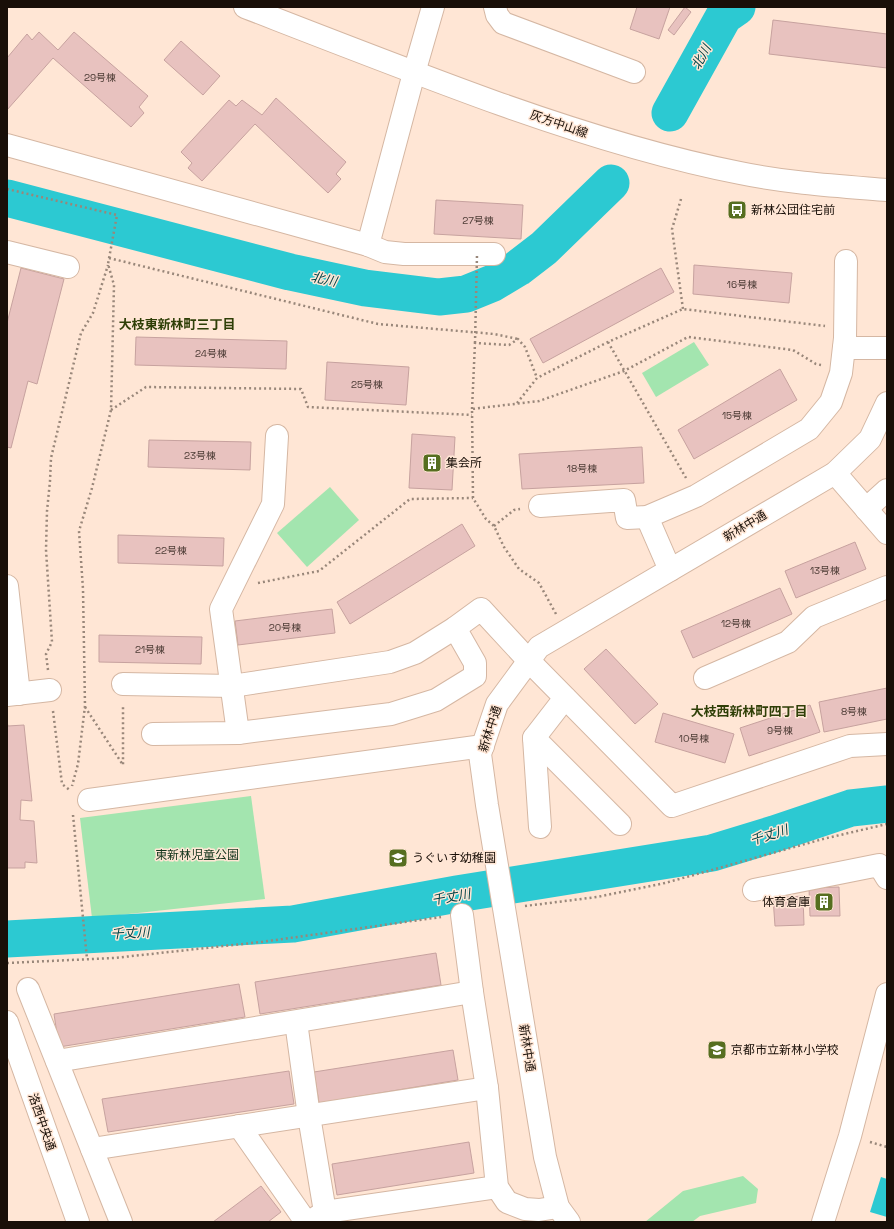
<svg xmlns="http://www.w3.org/2000/svg" width="894" height="1229" font-family="'Space Grotesk','Noto Sans JP',sans-serif">
<style>
.green{fill:#a3e5af}
.water{fill:#2cc9d2}
.lines{fill:none;stroke-linecap:round;stroke-linejoin:round}
.river{stroke:#2cc9d2;stroke-width:37}
.building{fill:#e8c2bf;stroke:#c7a29f}
.minor-casing{stroke:#d5b7a3;stroke-width:24}
.major-casing{stroke:#d5b7a3;stroke-width:24}
.path{stroke:#99877a;stroke-width:2.5;stroke-dasharray:2 3;stroke-linecap:butt}
.minor{stroke:#fff;stroke-width:22}
.major{stroke:#fff;stroke-width:22}
.path-bridge{stroke:#99877a;stroke-width:2.5;stroke-dasharray:2 3;stroke-linecap:butt}
.labels{text-anchor:middle;dominant-baseline:central;stroke-width:3;stroke-linejoin:round;paint-order:stroke}
.number-label{font-size:10px;fill:#4d3c36}
.street-label{font-size:12px;fill:#190f08;stroke:#ffe6d5}
.poi-label{font-size:12px;fill:#190f08;stroke:#ffe6d5;text-anchor:start}
.park-label{font-size:12px;fill:#12341b;stroke:#ffe6d5}
.water-label{font-size:13px;font-style:italic;fill:#004347;stroke:#ffe6d5}
.neighbourhood-label{font-size:13px;font-weight:bold;fill:#2f3f07;stroke:#ffe6d5}
</style>
<rect width="100%" height="100%" fill="#ffe6d5"/>
<!-- green -->
<g class="green">
<path d="M694 342 709 365 656 397 642 373Z"/>
<path d="M330 487 359 520 307 567 277 533Z"/>
<path d="M251 796 265 899 92 918 80 818Z"/>
<path d="M743 1176 758 1189 756 1203 700 1216 692 1222H645L683 1191Z"/>
</g>
<!-- water -->
<path class="water" d="M881 1177 887 1179V1217L870 1212Z"/>
<g class="lines">
<!-- river -->
<g class="river">
<path d="M670 113 724 16 737 7"/>
<path d="M7 198 290 272 365 288 439 297 466 294 493 283 518 268 544 248 611 183"/>
<path d="M7 939 293 924 457 894 712 853 774 834 851 808 887 804"/>
</g>
</g>
<!-- building -->
<g class="building">
<path d="M637 7H670L659 39 630 29Z"/>
<path d="M685 7 691 12 674 35 668 30Z"/>
<path d="M773 20 887 34V68L769 54Z"/>
<path d="M39 32 58 50 74 32 148 96 139 107 144 113 131 127 53 58 7 110V58L27 34 32 40Z"/>
<path d="M181 41 220 76 203 95 164 60Z"/>
<path d="M276 98 346 162 336 174 341 179 328 193 255 124 202 181 188 168 192 163 181 152 229 100 236 106 242 100 262 115Z"/>
<path d="M436 200 523 205 521 239 434 234Z"/>
<path d="M694 265 792 273 789 303 693 294Z"/>
<path d="M21 268 64 279 37 384 28 381 11 448 7 447V323Z"/>
<path d="M661 268 674 292 543 363 530 339Z"/>
<path d="M136 337 287 341 286 369 135 365Z"/>
<path d="M327 362 409 367 406 405 325 400Z"/>
<path d="M780 369 797 400 694 459 678 430Z"/>
<path d="M412 434 455 437 452 490 409 488Z"/>
<path d="M149 440 251 442 250 470 148 467Z"/>
<path d="M642 447 644 483 522 489 519 454Z"/>
<path d="M462 524 475 546 350 624 337 602Z"/>
<path d="M118 535 224 538 223 566 118 563Z"/>
<path d="M855 542 866 569 796 598 785 571Z"/>
<path d="M780 588 792 614 693 658 681 631Z"/>
<path d="M332 609 335 633 238 645 235 621Z"/>
<path d="M99 635 202 637 201 664 99 662Z"/>
<path d="M606 649 658 704 635 724 584 669Z"/>
<path d="M887 688V719L824 732 819 702Z"/>
<path d="M810 705 820 732 749 756 740 728Z"/>
<path d="M663 713 734 734 725 763 655 742Z"/>
<path d="M7 722 8 726 24 725 32 801 21 800 20 820 34 821 37 863 25 862V868H7Z"/>
<path d="M839 887 840 916H810L809 888Z"/>
<path d="M803 896 804 925 775 926 773 898Z"/>
<path d="M436 953 441 985 260 1014 255 982Z"/>
<path d="M239 984 245 1017 59 1047 54 1014Z"/>
<path d="M453 1050 458 1080 319 1103 314 1072Z"/>
<path d="M289 1071 294 1104 108 1132 102 1099Z"/>
<path d="M469 1142 474 1173 337 1195 332 1164Z"/>
<path d="M261 1186 281 1212 268 1222H213Z"/>
</g>
<g class="lines">
<defs>
<g id="minor">
<path d="M495 7 497 15 503 23 634 72"/>
<path d="M7 145 368 245 385 252 404 254H494"/>
<path d="M368 245 414 73 433 7"/>
<path d="M7 252 68 267"/>
<path d="M844 348H887"/>
<path d="M835 473 887 533"/>
<path d="M540 506 624 500 627 518 647 517 696 496 809 429 831 402 841 373 845 338 846 261"/>
<path d="M866 509 887 490"/>
<path d="M647 517 670 570"/>
<path d="M7 586 19 694"/>
<path d="M705 678 788 642 814 617 887 587"/>
<path d="M123 684 232 686 390 662 415 653 455 628 481 609 529 661 672 806 850 746 887 744"/>
<path d="M7 695 50 690"/>
<path d="M238 733 221 609 273 504 277 436"/>
<path d="M153 734 238 733 391 714 436 700 475 676V663L455 628"/>
<path d="M534 738 620 824"/>
<path d="M89 800 483 746"/>
<path d="M540 827 534 738 565 698"/>
<path d="M754 890 879 865 887 878"/>
<path d="M462 915 472 992 487 1088 497 1187 507 1202 525 1209 539 1210 558 1207"/>
<path d="M28 989 121 1222"/>
<path d="M7 1022 78 1222"/>
<path d="M296 1022 309 1116 325 1212"/>
<path d="M57 1061 472 992"/>
<path d="M239 1126 306 1222"/>
<path d="M92 1149 487 1088"/>
<path d="M309 1222 325 1212 497 1187"/>
<path d="M569 1222 558 1207 545 1157 487 805 480 754 497 704 539 647 835 473 870 439 887 403"/>
<path d="M823 1222 850 1136 887 994"/>
</g>
<path id="major" d="M245 7C330 40 414 73 500 104 579 132 658 157 740 173 788 183 838 186 887 190"/>
</defs>
<!-- minor casing -->
<use href="#minor" class="minor-casing"/>
<!-- major casing -->
<use href="#major" class="major-casing"/>
<!-- path -->
<g class="path">
<path d="M7 189 117 215 108 264 114 285 111 410 92 488 79 531 83 589 85 706 78 764 72 786"/>
<path d="M681 199 672 229 683 309"/>
<path d="M109 258 378 324 494 334 518 339"/>
<path d="M608 342 686 478"/>
<path d="M517 403 537 378 608 342 683 309 825 326"/>
<path d="M472 409 475 343 509 345 518 339 525 347 537 378"/>
<path d="M111 410 146 387 301 389 308 407 472 415"/>
<path d="M494 526 514 510 520 509"/>
<path d="M258 583 319 571 410 499 473 498"/>
<path d="M556 614 539 583 519 569 504 547 494 526 486 519 473 498 472 409 539 401 624 371 688 337 793 350 816 364 821 365"/>
<path d="M48 670 46 654 52 642 46 550 47 511 50 481 51 458 81 333 93 313 108 265"/>
<path d="M85 707 123 765V705"/>
<path d="M53 711 62 784 71 791"/>
<path d="M73 815 87 959"/>
<path d="M525 906 597 897 665 883 823 839 887 824"/>
<path d="M7 963 114 958 261 942 441 917"/>
<path d="M870 1142 887 1147"/>
</g>
<!-- minor -->
<use href="#minor" class="minor"/>
<!-- major -->
<use href="#major" class="major"/>
<!-- path-bridge -->
<path class="path-bridge" d="M475 343 477 255"/>
</g>
<!-- icons -->
<defs>
<symbol id="bus-square" viewBox="-11 -11 22 22"><rect x="-9" y="-9" width="18" height="18" rx="4" fill="#566e20" stroke="#ffe6d5"/><path d="M-5-6H5V4H4V6H2V4H-2V6H-4V4H-5ZM-3.5-4V0h7V-4ZM-3.5 1.2v1.5H-2V1.2ZM2 1.2v1.5H3.5V1.2Z" fill="#fff"/></symbol>
<symbol id="building-square" viewBox="-11 -11 22 22"><rect x="-9" y="-9" width="18" height="18" rx="4" fill="#566e20" stroke="#ffe6d5"/><path d="M-4-6H4V6H1V3H-1V6H-4ZM-2.5-4.3h1.7v1.8h-1.7ZM.8-4.3h1.7v1.8H.8ZM-2.5-1h1.7V.8h-1.7ZM.8-1h1.7V.8H.8Z" fill="#fff"/></symbol>
<symbol id="school-square" viewBox="-11 -11 22 22"><rect x="-9" y="-9" width="18" height="18" rx="4" fill="#566e20" stroke="#ffe6d5"/><path d="M0-5L7-2L0 1L-7-2ZM-4 1L0 2.5L4 1V4Q0 6-4 4Z" fill="#fff"/></symbol>
</defs>
<g fill-rule="evenodd">
<use href="#bus-square" x="726" y="199" width="22" height="22"/>
<use href="#building-square" x="421" y="452" width="22" height="22"/>
<use href="#school-square" x="387" y="847" width="22" height="22"/>
<use href="#building-square" x="813" y="891" width="22" height="22"/>
<use href="#school-square" x="706" y="1039" width="22" height="22"/>
</g>
<g class="labels">
<!-- number labels -->
<g class="number-label">
<text x="100" y="77">29号棟</text>
<text x="478" y="220">27号棟</text>
<text x="742" y="284">16号棟</text>
<text x="211" y="353">24号棟</text>
<text x="367" y="384">25号棟</text>
<text x="737" y="415">15号棟</text>
<text x="200" y="455">23号棟</text>
<text x="582" y="468">18号棟</text>
<text x="171" y="550">22号棟</text>
<text x="825" y="570">13号棟</text>
<text x="736" y="623">12号棟</text>
<text x="285" y="627">20号棟</text>
<text x="150" y="649">21号棟</text>
<text x="854" y="711">8号棟</text>
<text x="780" y="730">9号棟</text>
<text x="694" y="738">10号棟</text>
</g>
<!-- street labels -->
<g class="street-label">
<text transform="translate(559 124) rotate(19)">灰方中山線</text>
<text transform="translate(745 526) rotate(-31)">新林中通</text>
<text transform="translate(490 729) rotate(-72)">新林中通</text>
<text transform="translate(527 1048) rotate(81)">新林中通</text>
<text transform="translate(42 1122) rotate(71)">洛西中央通</text>
</g>
<!-- poi labels -->
<g class="poi-label">
<text x="751" y="210">新林公団住宅前</text>
<text x="446" y="463">集会所</text>
<text x="412" y="858">うぐいす幼稚園</text>
<text x="810" y="902" text-anchor="end">体育倉庫</text>
<text x="731" y="1050">京都市立新林小学校</text>
</g>
<!-- park labels -->
<g class="park-label">
<text x="197" y="855">東新林児童公園</text>
</g>
<!-- water labels -->
<g class="water-label">
<text transform="translate(701 57) rotate(-61)">北川</text>
<text transform="translate(324 279) rotate(12)">北川</text>
<text transform="translate(769 835) rotate(-18)">千丈川</text>
<text transform="translate(451 897) rotate(-10)">千丈川</text>
<text transform="translate(130 933) rotate(-3)">千丈川</text>
</g>
<!-- neighbourhood labels -->
<g class="neighbourhood-label">
<text x="177" y="324">大枝東新林町三丁目</text>
<text x="749" y="711">大枝西新林町四丁目</text>
</g>
</g>
<!-- border -->
<rect width="894" height="1229" fill="none" stroke="#190f08" stroke-width="16"/>
</svg>
